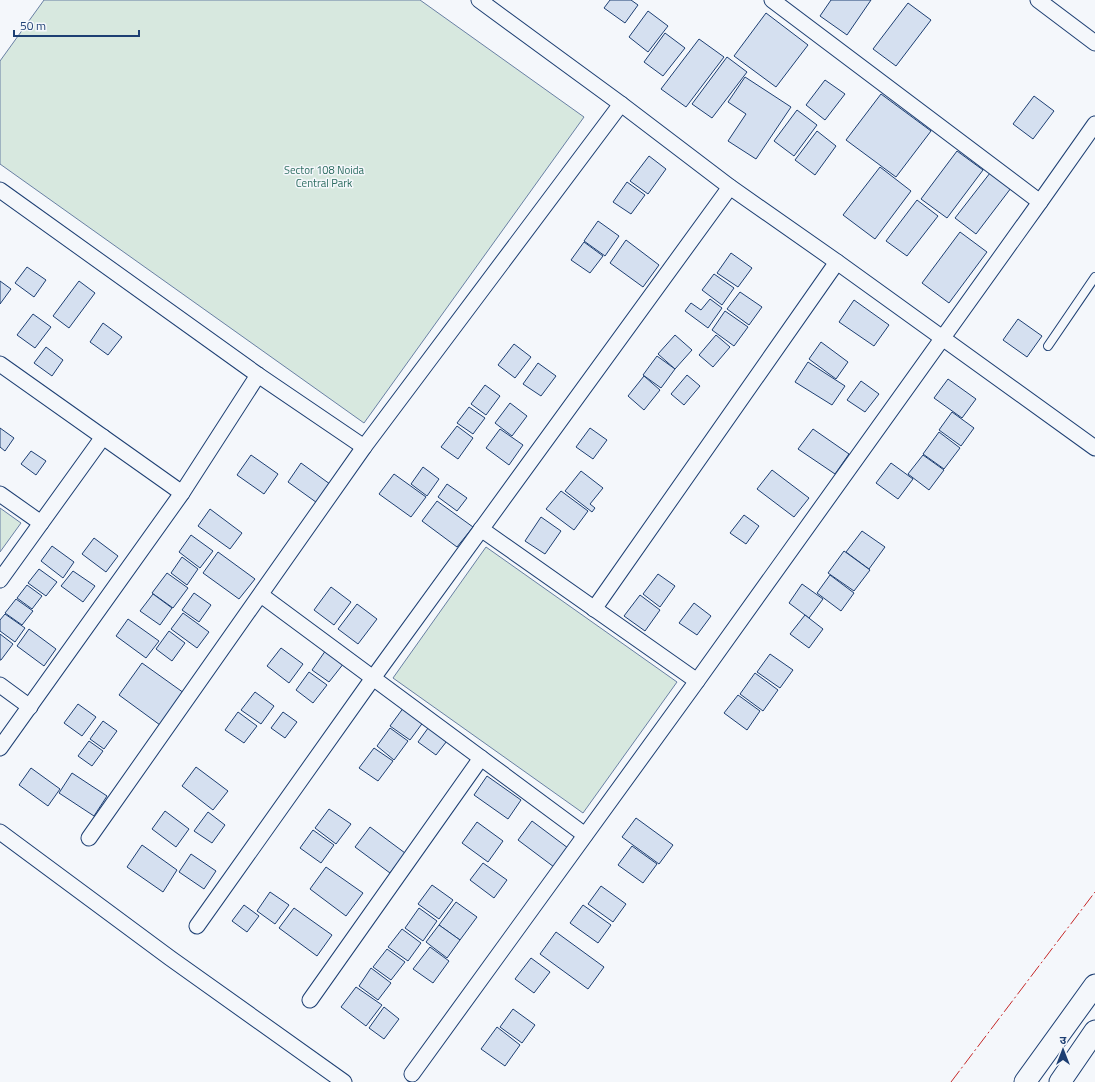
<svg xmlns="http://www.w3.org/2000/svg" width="1095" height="1082" font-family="'Titillium Web','Noto Sans Devanagari',sans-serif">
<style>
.green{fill:#d7e8df;stroke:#687fa3}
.building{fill:#d5e0f0;stroke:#1d3f73}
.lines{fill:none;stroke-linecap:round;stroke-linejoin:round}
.service-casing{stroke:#1d3f73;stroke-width:10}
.minor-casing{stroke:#1d3f73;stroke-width:17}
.secondary-casing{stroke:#1d3f73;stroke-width:23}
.service{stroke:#f4f7fb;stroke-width:8}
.minor{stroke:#f4f7fb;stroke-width:15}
.secondary{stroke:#f4f7fb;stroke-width:21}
.power{stroke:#c62828;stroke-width:1;stroke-dasharray:14 3 2 3;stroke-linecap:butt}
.labels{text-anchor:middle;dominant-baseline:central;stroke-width:3;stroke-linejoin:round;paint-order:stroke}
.park-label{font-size:11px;fill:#2c6c60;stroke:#f4f7fb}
</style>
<rect width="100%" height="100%" fill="#f4f7fb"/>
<!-- green -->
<g class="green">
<path d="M44 0H420L584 117 364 423 0 164V61Z"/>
<path d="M0 508 21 523 0 552Z"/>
<path d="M486 547 677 682 583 813 393 678Z"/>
</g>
<!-- building -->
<g class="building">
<path d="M610 0H631L638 5 625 23 604 8Z"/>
<path d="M831 0H871L847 35 820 16Z"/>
<path d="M908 3 931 20 896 66 873 49Z"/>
<path d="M648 11 668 26 648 52 629 37Z"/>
<path d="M766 13 808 45 776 87 734 56Z"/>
<path d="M665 33 685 48 663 76 644 62Z"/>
<path d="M699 39 724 57 686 107 661 89Z"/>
<path d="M727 57 747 72 712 118 692 104Z"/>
<path d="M745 77 791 107 756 159 728 141 746 114 728 102Z"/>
<path d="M825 80 845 94 825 120 806 105Z"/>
<path d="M881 94 931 131 896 177 846 140Z"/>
<path d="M1034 96 1054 111 1033 139 1013 124Z"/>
<path d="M797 110 817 125 794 156 774 141Z"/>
<path d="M817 131 836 146 815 175 795 160Z"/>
<path d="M957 151 983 170 947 218 921 199Z"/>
<path d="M649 156 666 169 648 194 630 181Z"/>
<path d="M880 167 911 191 875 239 843 215Z"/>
<path d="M990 173 1011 188 976 234 955 218Z"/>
<path d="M627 182 645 195 631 214 613 202Z"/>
<path d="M917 200 938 216 907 256 886 241Z"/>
<path d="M598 221 619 236 605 256 584 241Z"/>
<path d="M960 232 987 252 949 303 922 283Z"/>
<path d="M626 240 659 265 643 287 610 263Z"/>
<path d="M584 242 603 256 590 273 571 260Z"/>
<path d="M731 253 752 268 738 287 717 273Z"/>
<path d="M27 267 46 280 34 297 15 283Z"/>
<path d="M714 274 734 288 722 305 702 290Z"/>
<path d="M0 281 11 289 0 304Z"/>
<path d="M79 281 95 293 69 328 53 316Z"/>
<path d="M740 292 762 307 749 325 727 309Z"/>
<path d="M710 299 722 308 708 328 685 311 691 303 701 310Z"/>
<path d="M854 300 889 325 874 346 839 322Z"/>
<path d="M725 311 748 327 734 346 712 330Z"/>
<path d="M33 314 51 327 35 348 17 335Z"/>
<path d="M1018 319 1042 336 1027 357 1003 340Z"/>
<path d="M103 323 122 337 108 355 90 342Z"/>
<path d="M675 335 692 350 675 369 658 354Z"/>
<path d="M716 335 730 347 713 367 699 355Z"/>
<path d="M821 342 848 362 836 379 809 359Z"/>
<path d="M514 344 531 357 515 378 498 365Z"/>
<path d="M46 347 63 360 52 376 34 363Z"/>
<path d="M657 356 675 369 661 388 643 375Z"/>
<path d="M808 362 845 386 832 405 795 382Z"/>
<path d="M538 363 556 376 541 396 523 384Z"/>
<path d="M687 375 700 386 684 405 671 394Z"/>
<path d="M644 376 660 390 644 410 628 396Z"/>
<path d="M948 379 976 399 962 418 934 398Z"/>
<path d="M861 381 879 394 865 412 847 400Z"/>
<path d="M485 385 500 396 486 415 471 404Z"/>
<path d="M510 403 527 416 512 436 495 423Z"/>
<path d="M469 407 485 418 473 434 457 423Z"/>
<path d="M952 412 974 428 961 446 939 430Z"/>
<path d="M457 426 473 438 458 459 441 447Z"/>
<path d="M0 428 14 438 5 451 0 447Z"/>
<path d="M590 428 607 440 593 459 576 447Z"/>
<path d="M500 429 523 445 509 465 486 448Z"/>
<path d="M813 429 849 454 835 474 798 449Z"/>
<path d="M939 432 960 448 944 469 923 454Z"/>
<path d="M31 451 46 461 36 475 21 464Z"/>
<path d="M251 455 278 474 264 494 237 475Z"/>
<path d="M923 455 944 470 929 490 908 474Z"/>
<path d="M301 463 334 487 320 505 288 482Z"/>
<path d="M891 463 913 479 898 499 876 483Z"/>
<path d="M423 467 439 479 427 496 411 484Z"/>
<path d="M772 470 809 498 794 517 757 489Z"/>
<path d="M581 471 603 488 590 504 595 508 592 512 565 491Z"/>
<path d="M394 474 426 497 411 517 379 494Z"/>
<path d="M447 484 467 498 457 511 438 497Z"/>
<path d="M561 491 588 511 574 530 546 509Z"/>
<path d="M437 501 473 527 457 547 422 521Z"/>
<path d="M210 509 242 533 230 549 198 526Z"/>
<path d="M744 515 759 526 746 544 730 533Z"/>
<path d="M541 517 561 531 545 554 525 541Z"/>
<path d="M862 531 885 547 869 569 846 552Z"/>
<path d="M191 535 213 551 200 568 179 552Z"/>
<path d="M94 538 118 556 106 572 82 554Z"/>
<path d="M52 546 74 562 63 578 41 561Z"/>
<path d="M844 551 870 570 854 591 828 573Z"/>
<path d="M218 552 255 579 239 599 203 573Z"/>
<path d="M182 557 198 569 187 585 171 573Z"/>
<path d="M39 569 57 582 46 596 28 583Z"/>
<path d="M73 571 95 586 83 602 61 586Z"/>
<path d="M167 573 188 588 173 608 152 593Z"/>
<path d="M658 574 675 586 660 607 643 594Z"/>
<path d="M830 575 854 593 841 611 817 593Z"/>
<path d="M802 584 823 599 809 618 789 603Z"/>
<path d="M27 585 42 596 32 609 17 598Z"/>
<path d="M331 587 351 602 334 625 314 610Z"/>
<path d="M194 593 211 605 199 622 182 610Z"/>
<path d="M153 594 172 608 160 625 140 611Z"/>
<path d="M640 595 660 610 645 631 624 616Z"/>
<path d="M16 599 33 611 22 625 5 613Z"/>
<path d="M694 603 711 616 697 635 679 623Z"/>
<path d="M357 604 377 619 358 644 338 629Z"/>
<path d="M183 613 209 632 197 648 171 629Z"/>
<path d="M5 614 25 628 15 642 0 631V620Z"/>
<path d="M805 615 823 629 809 648 790 634Z"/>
<path d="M128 619 159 641 146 658 116 636Z"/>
<path d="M29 629 56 649 44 666 17 646Z"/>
<path d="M169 631 185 643 172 661 156 649Z"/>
<path d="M0 634 13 644 1 660H0Z"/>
<path d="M281 648 303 664 289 683 267 666Z"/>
<path d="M326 650 344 663 329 682 312 670Z"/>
<path d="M770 654 793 670 780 688 757 672Z"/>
<path d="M142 663 184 693 160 725 119 695Z"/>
<path d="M309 672 327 685 313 703 296 690Z"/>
<path d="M755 673 778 690 763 711 740 694Z"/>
<path d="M255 692 274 706 261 724 241 710Z"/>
<path d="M738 695 760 711 747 730 724 713Z"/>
<path d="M78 704 96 717 82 736 64 723Z"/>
<path d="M404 707 424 721 410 740 390 726Z"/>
<path d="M238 712 257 726 244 743 225 730Z"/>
<path d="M283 712 297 722 285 738 271 728Z"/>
<path d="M103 721 117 731 104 749 90 739Z"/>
<path d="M431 724 450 737 436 755 418 742Z"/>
<path d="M390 728 408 741 394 760 377 746Z"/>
<path d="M89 741 103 751 92 766 78 756Z"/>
<path d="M374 748 393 761 378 781 359 768Z"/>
<path d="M196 767 228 791 213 810 182 786Z"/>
<path d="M31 768 60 789 48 806 19 785Z"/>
<path d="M72 773 107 796 94 816 59 793Z"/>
<path d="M487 776 521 800 508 819 474 795Z"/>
<path d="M329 809 351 824 336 844 315 828Z"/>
<path d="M165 811 189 829 176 847 152 829Z"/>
<path d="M208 812 225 825 212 843 194 831Z"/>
<path d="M636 818 673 845 659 864 622 837Z"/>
<path d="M532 821 568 848 554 867 518 840Z"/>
<path d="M477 822 503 841 488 862 462 843Z"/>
<path d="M370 827 405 853 390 873 355 847Z"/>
<path d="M313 830 334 845 321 863 300 848Z"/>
<path d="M142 845 177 870 163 892 127 867Z"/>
<path d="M632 846 657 864 643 883 618 865Z"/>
<path d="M191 854 216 871 204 889 179 872Z"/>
<path d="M483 863 507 880 494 898 470 880Z"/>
<path d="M326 867 363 893 346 916 310 889Z"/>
<path d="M432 885 453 900 439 919 418 904Z"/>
<path d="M601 886 626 904 613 922 588 904Z"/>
<path d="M270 892 289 905 275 924 257 911Z"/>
<path d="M456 902 477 917 460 940 439 925Z"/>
<path d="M244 905 259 916 247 932 232 921Z"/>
<path d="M583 905 611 925 598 943 570 923Z"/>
<path d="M294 908 332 935 317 956 279 928Z"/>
<path d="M419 908 437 921 423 941 405 928Z"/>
<path d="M439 925 460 940 447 958 426 942Z"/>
<path d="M402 929 421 943 408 961 388 947Z"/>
<path d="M556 932 604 967 588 989 540 954Z"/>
<path d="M430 947 449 961 433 983 413 969Z"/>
<path d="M387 949 405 962 391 980 373 967Z"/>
<path d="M531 958 550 972 534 993 515 979Z"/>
<path d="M371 968 391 983 378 1000 359 986Z"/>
<path d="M356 987 382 1005 366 1026 341 1007Z"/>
<path d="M384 1007 399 1019 384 1039 369 1028Z"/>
<path d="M513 1009 535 1025 522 1043 500 1027Z"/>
<path d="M497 1027 520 1045 505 1066 481 1049Z"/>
</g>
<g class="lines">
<defs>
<path id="service" d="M1048 346 1095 277"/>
<g id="minor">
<path d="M479 0 621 104 730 187 837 262 1095 448"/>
<path d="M772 0 1040 202"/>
<path d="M1038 0 1095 43"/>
<path d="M0 190 258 375 364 447"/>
<path d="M0 364 182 493"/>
<path d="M0 494 41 523"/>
<path d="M481 529 697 681"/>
<path d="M0 580 103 437"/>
<path d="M261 595 585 835"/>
<path d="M594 609 837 262"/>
<path d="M0 685 30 707"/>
<path d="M0 748 182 493 258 375"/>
<path d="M0 832 170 958 344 1082"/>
<path d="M89 838 364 447 621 104"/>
<path d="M197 926 373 678 730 187"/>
<path d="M310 1000 481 758"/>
<path d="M412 1074 697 681 1040 202 1095 124"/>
</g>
<g id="secondary">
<path d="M1025 1082 1095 985"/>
<path d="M1060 1082 1095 1031"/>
</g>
</defs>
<!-- service casing -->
<use href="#service" class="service-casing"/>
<!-- minor casing -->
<use href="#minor" class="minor-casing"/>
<!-- secondary casing -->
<use href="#secondary" class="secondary-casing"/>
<!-- service -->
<use href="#service" class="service"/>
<!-- minor -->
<use href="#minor" class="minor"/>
<!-- secondary -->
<use href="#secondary" class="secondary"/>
<!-- power -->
<path class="power" d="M951 1082 1095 892"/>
</g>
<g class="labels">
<!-- park labels -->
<g class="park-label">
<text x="324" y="170">Sector 108 Noida<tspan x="324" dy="13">Central Park</tspan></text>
</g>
</g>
<!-- north arrow -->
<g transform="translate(1063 1050)" stroke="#f4f7fb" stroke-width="3" paint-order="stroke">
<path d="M0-3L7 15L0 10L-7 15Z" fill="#1d3f73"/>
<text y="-6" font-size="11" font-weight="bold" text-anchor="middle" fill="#1d3f73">उ</text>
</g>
<!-- scale -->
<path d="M14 30v6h125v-6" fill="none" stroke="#1d3f73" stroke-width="2"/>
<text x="20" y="30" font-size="12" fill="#1d3f73" stroke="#f4f7fb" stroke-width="3" paint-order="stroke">50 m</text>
</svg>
